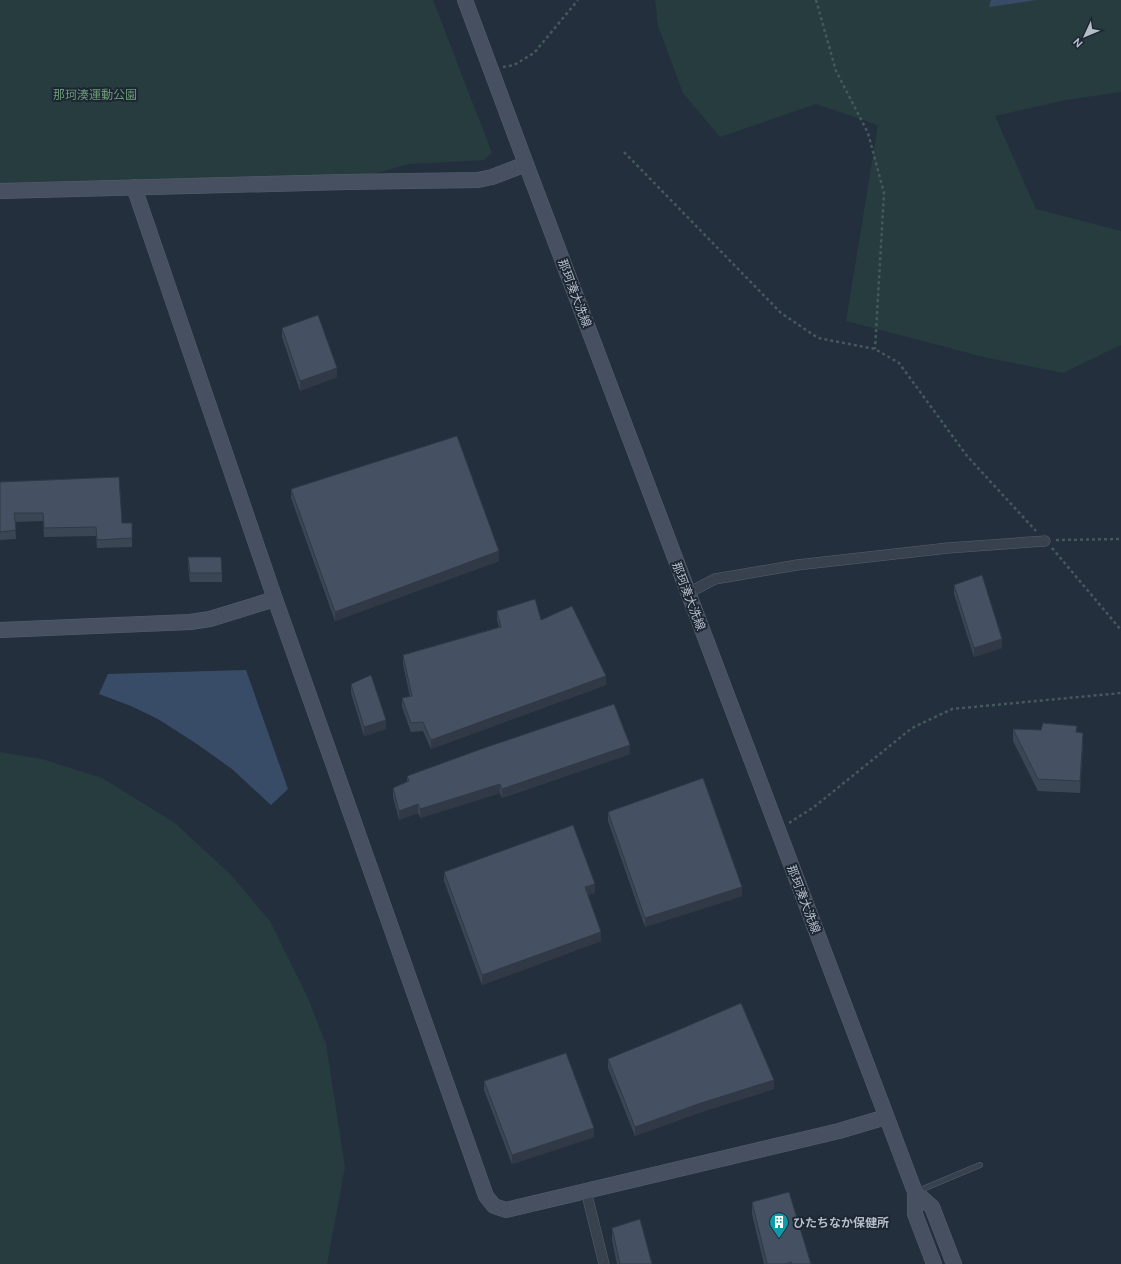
<svg xmlns="http://www.w3.org/2000/svg" width="1121" height="1264" font-family="Ubuntu,'Noto Sans JP',sans-serif">
<style>
.green{fill:#263c3f}
.water{fill:#394c67}
.lines{fill:none;stroke-linecap:round;stroke-linejoin:round}
.lane-casing{stroke:#565f6c;stroke-width:6}
.street-casing{stroke:#565f6c;stroke-width:11}
.secondary-casing{stroke:#565f6c;stroke-width:16}
.path{stroke:#44595c;stroke-width:2.5;stroke-dasharray:3 3;stroke-linecap:butt}
.lane{stroke:#38414e;stroke-width:5}
.street{stroke:#38414e;stroke-width:10}
.secondary{stroke:#465061;stroke-width:15}
.wall{fill:#3b4654}
.shaded-wall{fill:#303945}
.building{fill:#455162;stroke:#303945}
.labels{text-anchor:middle;dominant-baseline:central;stroke-width:4;stroke-linejoin:round;paint-order:stroke}
.park-label{font-size:12px;fill:#6b9a76;stroke:#1d2633}
.street-label{font-size:12px;fill:#b4bcc9;stroke:#1d2633}
.poi-label{font-size:12px;font-weight:bold;fill:#b4bcc9;stroke:#1d2633;text-anchor:start}
</style>
<rect width="100%" height="100%" fill="#242f3e"/>
<!-- green -->
<g class="green">
<path d="M0 0H433L492 153 484 160 409 164 345 182 0 191Z"/>
<path d="M655 0H1121V92L1066 100 995 116 1036 209 1121 231V345L1063 373 984 357 846 321 878 125 816 104 720 137 683 93 658 26Z"/>
<path d="M0 752 42 759 102 778 175 823 230 874 270 921 308 998 326 1044 345 1167 327 1264H0Z"/>
</g>
<!-- water -->
<g class="water">
<path d="M991 0H1037L989 7Z"/>
<path d="M246 670 288 789 271 805 232 769 197 744 158 719 131 706 99 694 108 674Z"/>
</g>
<g class="lines">
<defs>
<path id="lane" d="M918 1191 980 1165"/>
<g id="street">
<path d="M688 593 715 579 797 565 948 548 1045 541"/>
<path d="M586 1191 604 1264"/>
</g>
<g id="secondary">
<path d="M465 0 526 164 915 1192V1214L934 1264"/>
<path d="M134 187 275 599 486 1196 494 1206 506 1210 839 1131 886 1117"/>
<path d="M0 191 345 182 478 180 492 177 526 164"/>
<path d="M0 630 190 622 210 619 275 599"/>
<path d="M915 1192 932 1207 954 1264"/>
</g>
</defs>
<!-- lane casing -->
<use href="#lane" class="lane-casing"/>
<!-- street casing -->
<use href="#street" class="street-casing"/>
<!-- secondary casing -->
<use href="#secondary" class="secondary-casing"/>
<!-- path -->
<g class="path">
<path d="M816 0 836 71 868 133 884 193 875 349"/>
<path d="M503 67 514 65 534 53 578 0"/>
<path d="M624 152 781 313 818 338 875 349 899 363 967 456 1036 531"/>
<path d="M1056 540 1121 539"/>
<path d="M1052 548 1121 630"/>
<path d="M789 823 814 807 912 728 952 709 1121 693"/>
</g>
<!-- lane -->
<use href="#lane" class="lane"/>
<!-- street -->
<use href="#street" class="street"/>
<!-- secondary -->
<use href="#secondary" class="secondary"/>
</g>
<!-- wall -->
<g class="wall">
<path d="M282 328 337 377 300 391 282 337Z"/>
<path d="M0 482 122 523H132V547L97 548 96 536 44 537 43 521 15 522 16 539 0 540Z"/>
<path d="M291 489 499 561 335 621 291 498Z"/>
<path d="M188 557 222 573V582H190L188 566Z"/>
<path d="M954 585 1002 648 974 657 954 594Z"/>
<path d="M497 611 541 620 606 685 431 749 423 731 411 732 402 707V698L410 697 403 664V655L499 627 497 620Z"/>
<path d="M351 684 386 729 364 736 351 693Z"/>
<path d="M1013 729 1076 732 1083 745 1080 793 1038 791 1013 741Z"/>
<path d="M630 754 502 798 500 793 420 818 418 813 399 820 393 797V788L407 782V776Z"/>
<path d="M608 812 742 896 645 927 608 821Z"/>
<path d="M444 872 595 893 588 895 601 941 482 985 444 881Z"/>
<path d="M608 1059 774 1089 698 1113 635 1136 608 1068Z"/>
<path d="M484 1081 594 1137 512 1164 484 1090Z"/>
<path d="M752 1202 811 1264H764L752 1214Z"/>
<path d="M612 1228 652 1264H617L612 1240Z"/>
</g>
<!-- shaded-wall -->
<g class="shaded-wall">
<path d="M337 368V377L300 391V381Z"/>
<path d="M499 551V561L335 621V612Z"/>
<path d="M1002 639V648L974 657V648Z"/>
<path d="M606 676V685L431 749V740Z"/>
<path d="M386 720V729L364 736V727Z"/>
<path d="M1083 733V745L1080 793V781Z"/>
<path d="M630 745V754L502 798V789Z"/>
<path d="M500 784V793L420 818V809Z"/>
<path d="M418 804V813L399 820V811Z"/>
<path d="M595 884V893L585 896V887Z"/>
<path d="M742 887V896L645 927V918Z"/>
<path d="M601 932V941L482 985V975Z"/>
<path d="M774 1080V1089L698 1113 635 1136V1127L698 1104Z"/>
<path d="M594 1128V1137L512 1164V1155Z"/>
</g>
<!-- building -->
<g class="building">
<path d="M318 315 337 368 300 381 282 328Z"/>
<path d="M457 436 499 551 335 612 291 489Z"/>
<path d="M119 477 122 523H132V538L97 540 96 527 44 528 43 513H14L16 530 0 532V482Z"/>
<path d="M188 557H221L222 573H190Z"/>
<path d="M982 575 1002 639 974 648 954 585Z"/>
<path d="M535 599 541 620 572 606 606 676 431 740 423 722 411 723 402 698 412 696 403 655 501 627 497 611Z"/>
<path d="M371 675 386 720 364 727 351 684Z"/>
<path d="M614 704 630 745 502 789 500 784 420 809 418 804 399 811 393 788 409 781 407 776 484 748Z"/>
<path d="M1043 723 1077 726 1076 732 1083 733 1080 781 1038 779 1013 729 1041 730Z"/>
<path d="M703 778 742 887 645 918 608 812Z"/>
<path d="M573 825 595 884 585 887 601 932 482 975 444 872Z"/>
<path d="M741 1003 774 1080 698 1104 635 1127 608 1059 676 1031Z"/>
<path d="M566 1053 594 1128 512 1155 484 1081Z"/>
<path d="M789 1192 811 1264H792L791 1262 786 1264H767L752 1202Z"/>
<path d="M640 1219 652 1264H620L612 1228Z"/>
</g>
<!-- icons -->
<defs>
<symbol id="building-pin" viewBox="-11 -11 22 30"><path d="M0 17L-7.5 6A9.5 9.5 0 1 1 7.5 6Z" fill="#0f9aa8" stroke="#1d2633"/><path d="M-4-6H4V6H1V3H-1V6H-4ZM-2.5-4.3h1.7v1.8h-1.7ZM.8-4.3h1.7v1.8H.8ZM-2.5-1h1.7V.8h-1.7ZM.8-1h1.7V.8H.8Z" fill="#fff"/></symbol>
</defs>
<g fill-rule="evenodd">
<use href="#building-pin" x="768" y="1211" width="22" height="30"/>
</g>
<g class="labels">
<!-- park labels -->
<g class="park-label">
<text x="95" y="94">那珂湊運動公園</text>
</g>
<!-- street labels -->
<g class="street-label">
<text transform="translate(575 293) rotate(69)">那珂湊大洗線</text>
<text transform="translate(689 596) rotate(69)">那珂湊大洗線</text>
<text transform="translate(804 899) rotate(69)">那珂湊大洗線</text>
</g>
<!-- poi labels -->
<g class="poi-label">
<text x="793" y="1222">ひたちなか保健所</text>
</g>
</g>
<!-- north arrow -->
<g transform="translate(1085 36) rotate(226)" stroke="#1d2633" stroke-width="3" paint-order="stroke">
<path d="M0-3L7 15L0 10L-7 15Z" fill="#b4bcc9"/>
<text y="-6" font-size="11" font-weight="bold" text-anchor="middle" fill="#b4bcc9">N</text>
</g>
</svg>
